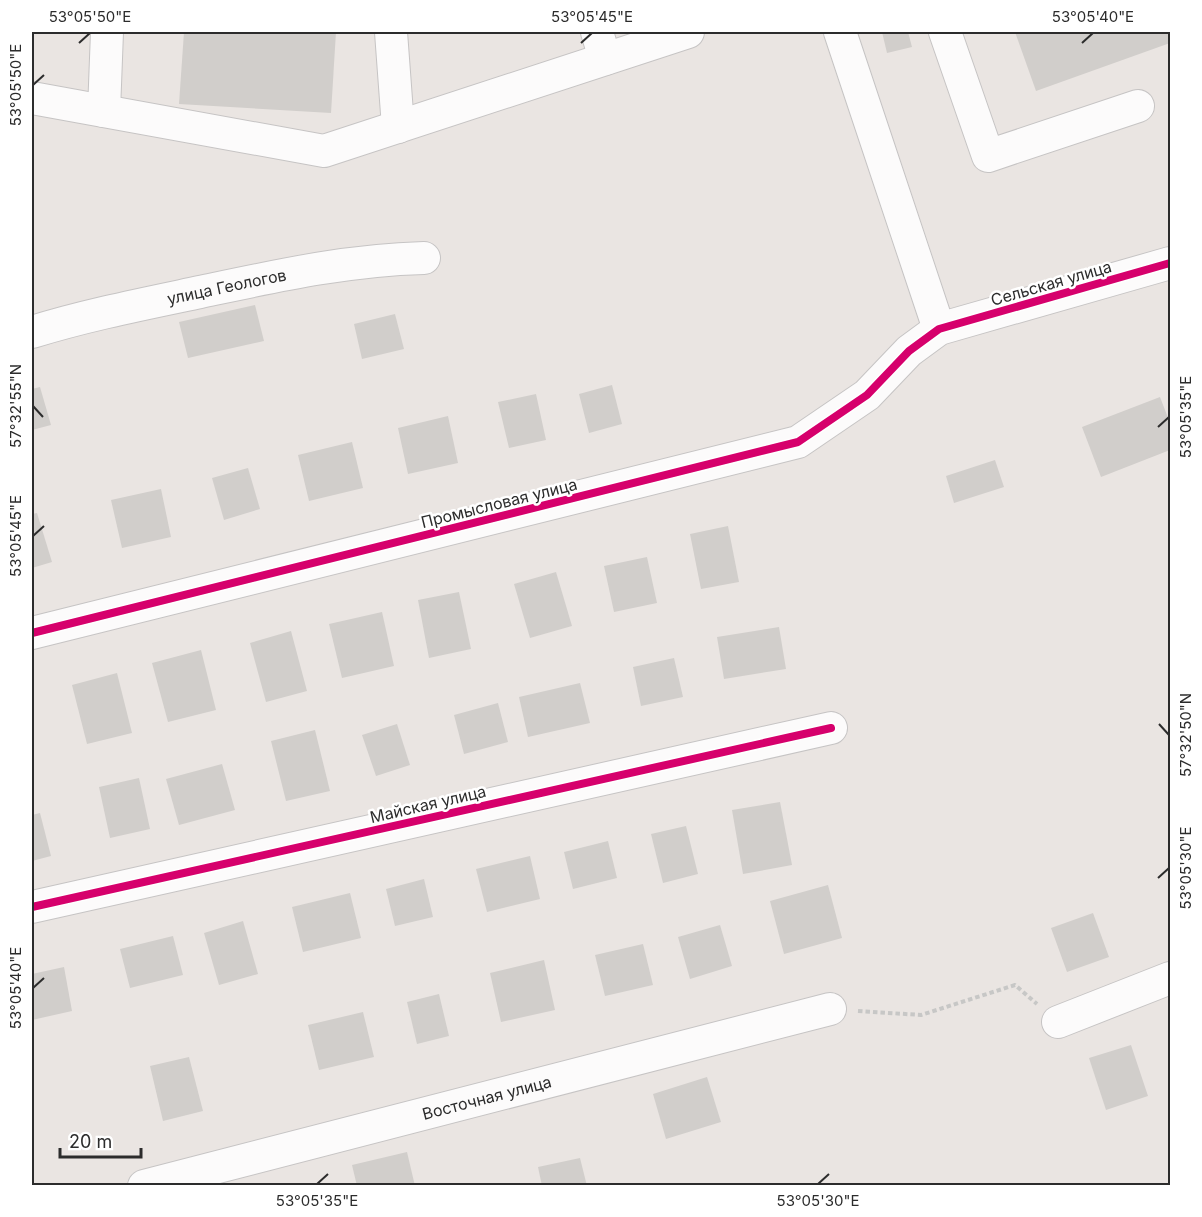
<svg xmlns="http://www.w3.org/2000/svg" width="1202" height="1217" font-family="Inter,sans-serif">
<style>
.building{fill:#d1cecb}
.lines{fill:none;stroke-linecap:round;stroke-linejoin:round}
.minor-casing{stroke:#c6c4c4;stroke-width:34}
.path{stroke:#c7c7c6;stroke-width:4;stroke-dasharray:4.5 3;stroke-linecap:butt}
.minor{stroke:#fcfbfb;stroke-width:32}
.cycleway-casing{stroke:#fff;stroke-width:11}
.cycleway{stroke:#d6006c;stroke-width:8}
.ticks{fill:none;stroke:#2c2c2c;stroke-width:2}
.labels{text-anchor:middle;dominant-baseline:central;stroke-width:5;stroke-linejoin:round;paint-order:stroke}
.street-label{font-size:16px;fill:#2c2c2c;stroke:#fff}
.neatline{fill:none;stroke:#2c2c2c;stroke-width:2}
.ticks-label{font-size:15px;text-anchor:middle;fill:#2c2c2c}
</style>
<rect width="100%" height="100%" fill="#eae5e2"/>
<!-- building -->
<g class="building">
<path d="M184 32H336L331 113 179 104Z"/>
<path d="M882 32H908L912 47 887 53Z"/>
<path d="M1015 32H1170V43L1036 91Z"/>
<path d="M255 305 264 341 188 358 179 322Z"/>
<path d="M395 314 404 349 362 359 354 324Z"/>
<path d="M612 385 622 424 589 433 579 394Z"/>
<path d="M40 387 51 425 32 430V389Z"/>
<path d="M536 394 546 440 509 448 498 402Z"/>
<path d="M1160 397 1170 423V450L1101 477 1082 427Z"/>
<path d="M448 416 458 463 408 474 398 428Z"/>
<path d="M352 442 363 488 309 501 298 455Z"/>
<path d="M995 460 1004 487 954 503 946 476Z"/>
<path d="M248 468 260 509 224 520 212 478Z"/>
<path d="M161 489 171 537 122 548 111 500Z"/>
<path d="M37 513 52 562 32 568V514Z"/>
<path d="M728 526 739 582 701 589 690 534Z"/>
<path d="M647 557 657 603 614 612 604 566Z"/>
<path d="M556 572 572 626 530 638 514 584Z"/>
<path d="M459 592 471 649 429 658 418 600Z"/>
<path d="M382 612 394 666 342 678 329 624Z"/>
<path d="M779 627 786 669 724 679 717 637Z"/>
<path d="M291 631 307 691 266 702 250 643Z"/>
<path d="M201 650 216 710 168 722 152 663Z"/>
<path d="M674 658 683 697 641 706 633 667Z"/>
<path d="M117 673 132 733 87 744 72 685Z"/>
<path d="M580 683 590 723 528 737 519 697Z"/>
<path d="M498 703 508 742 464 754 454 715Z"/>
<path d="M397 724 410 765 376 776 362 735Z"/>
<path d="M315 730 330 791 286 801 271 741Z"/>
<path d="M222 764 235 810 179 825 166 779Z"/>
<path d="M139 778 150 829 110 838 99 787Z"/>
<path d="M780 802 792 865 743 874 732 810Z"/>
<path d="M40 813 51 856 32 861V815Z"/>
<path d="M686 826 698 874 663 883 651 834Z"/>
<path d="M608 841 617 878 573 889 564 852Z"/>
<path d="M530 856 540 899 487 912 476 869Z"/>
<path d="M424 879 433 917 395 926 386 889Z"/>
<path d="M828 885 842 938 784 954 770 901Z"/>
<path d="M350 893 361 938 303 952 292 907Z"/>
<path d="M1093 913 1109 957 1067 972 1051 928Z"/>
<path d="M243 921 258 974 219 985 204 933Z"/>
<path d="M720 925 732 966 690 979 678 937Z"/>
<path d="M173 936 183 975 130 988 120 949Z"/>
<path d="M643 944 653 985 605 996 595 955Z"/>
<path d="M544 960 555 1010 501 1022 490 973Z"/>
<path d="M64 967 72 1011 32 1020V974Z"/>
<path d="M439 994 449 1036 417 1044 407 1002Z"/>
<path d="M363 1012 374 1057 319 1070 308 1025Z"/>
<path d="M1131 1045 1148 1096 1106 1110 1089 1058Z"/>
<path d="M189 1057 203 1111 163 1121 150 1066Z"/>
<path d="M707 1077 721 1122 666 1139 653 1094Z"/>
<path d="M407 1152 415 1186H357L352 1165Z"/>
<path d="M580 1158 587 1186H542L538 1167Z"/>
</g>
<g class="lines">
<defs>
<g id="minor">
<path d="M391 32 398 127"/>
<path d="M597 32 605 59"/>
<path d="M840 32 939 329"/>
<path d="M945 32 988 156 1138 106"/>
<path d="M32 98 324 151 688 32"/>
<path d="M104 111 107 32"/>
<path id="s1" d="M32 332C87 315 143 304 200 292 276 276 347 260 424 258"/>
<path d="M32 633 798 442 867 395 909 351 939 329 1170 263"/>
<path d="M32 907 831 728"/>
<path d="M1058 1022 1170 978"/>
<path id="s2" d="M144 1186 830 1009"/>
</g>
</defs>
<!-- minor casing -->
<use href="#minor" class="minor-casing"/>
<!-- path -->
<path class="path" d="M858 1011 921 1015 1015 985 1037 1004"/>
<!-- minor -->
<use href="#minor" class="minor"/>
<defs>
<g id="cycleway">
<path d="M32 633 798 442 867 395 909 351 939 329 1170 263"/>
<path d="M32 907 831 728"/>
</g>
</defs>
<!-- cycleway casing -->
<use href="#cycleway" class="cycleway-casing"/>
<!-- cycleway -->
<use href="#cycleway" class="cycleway"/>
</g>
<!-- ticks -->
<path class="ticks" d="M79 43 90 33M581 43 592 33M1082 43 1093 33M33 85 44 75M33 406 43 417M1158 427 1169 417M33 536 44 526M1159 724 1169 735M1158 878 1169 868M33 988 44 978M317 1184 328 1174M818 1184 829 1174"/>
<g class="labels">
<!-- street labels -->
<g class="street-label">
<text transform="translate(1051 283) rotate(-16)">Сельская улица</text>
<text stroke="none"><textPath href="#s1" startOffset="200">улица Геологов</textPath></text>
<text transform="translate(499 503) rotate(-14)">Промысловая улица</text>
<text transform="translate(428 804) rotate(-13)">Майская улица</text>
<text stroke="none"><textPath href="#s2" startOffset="354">Восточная улица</textPath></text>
</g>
</g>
<!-- border -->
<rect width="1202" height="1217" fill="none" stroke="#ffffff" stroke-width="66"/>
<!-- scale -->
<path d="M60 1148v9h81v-9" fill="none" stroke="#2c2c2c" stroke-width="3"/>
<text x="69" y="1148" font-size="18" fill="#2c2c2c" stroke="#ffffff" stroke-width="4.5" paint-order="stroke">20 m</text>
<rect x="33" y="33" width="1136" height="1151" class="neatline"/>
<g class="ticks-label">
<text x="90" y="22">53°05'50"E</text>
<text x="592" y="22">53°05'45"E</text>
<text x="1093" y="22">53°05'40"E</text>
<text transform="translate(16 85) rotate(-90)" y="5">53°05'50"E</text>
<text transform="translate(16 406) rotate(-90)" y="5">57°32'55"N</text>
<text transform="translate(1186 417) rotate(-90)" y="5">53°05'35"E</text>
<text transform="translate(16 536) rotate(-90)" y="5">53°05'45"E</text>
<text transform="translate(1186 735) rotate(-90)" y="5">57°32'50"N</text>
<text transform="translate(1186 868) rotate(-90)" y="5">53°05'30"E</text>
<text transform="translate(16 988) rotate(-90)" y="5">53°05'40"E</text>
<text x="317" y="1206">53°05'35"E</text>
<text x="818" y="1206">53°05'30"E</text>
</g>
</svg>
